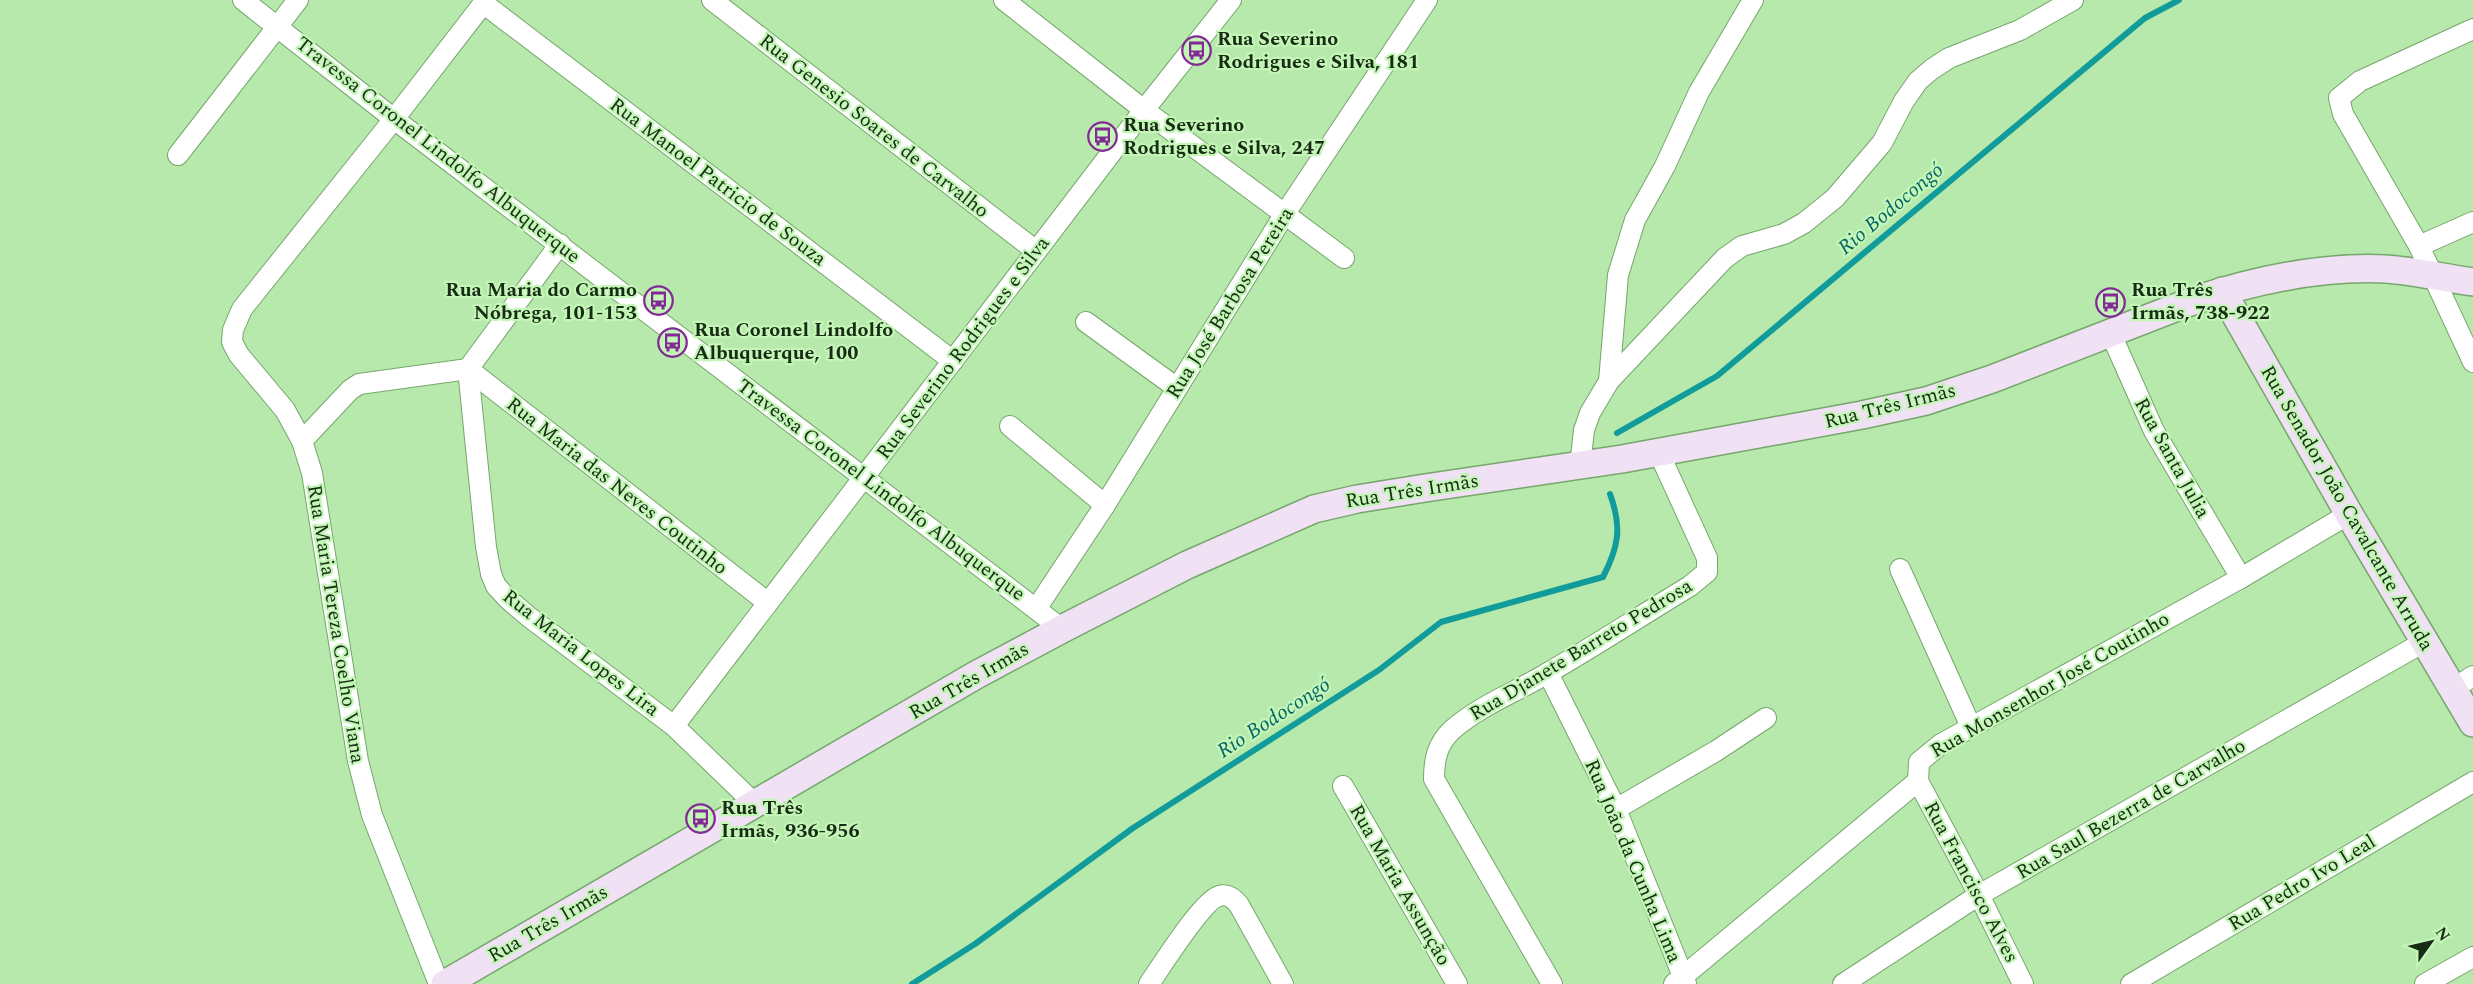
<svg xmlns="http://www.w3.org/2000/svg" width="2473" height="984" font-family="Spectral,serif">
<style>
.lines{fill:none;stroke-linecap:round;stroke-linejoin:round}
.stream{stroke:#119b9a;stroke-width:6}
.street-casing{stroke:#76a66c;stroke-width:22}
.secondary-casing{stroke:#76a66c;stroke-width:30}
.street{stroke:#fff;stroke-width:20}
.secondary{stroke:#f0e1f4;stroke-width:27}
.labels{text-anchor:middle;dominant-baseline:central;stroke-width:4.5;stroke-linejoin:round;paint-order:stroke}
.poi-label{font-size:20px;font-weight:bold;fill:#182b14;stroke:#c3f6b7;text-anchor:start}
.street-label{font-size:20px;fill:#182b14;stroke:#c3f6b7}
.water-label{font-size:21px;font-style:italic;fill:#056468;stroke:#c3f6b7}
</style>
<rect width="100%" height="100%" fill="#b6e9ab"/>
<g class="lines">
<!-- stream -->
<g class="stream">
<path d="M1617 433 1717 376 2145 18 2179 0"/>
<path d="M912 984 975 944 1133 828 1379 670 1441 622 1603 577C1619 546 1622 527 1610 494"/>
</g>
<defs>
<g id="street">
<path d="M243 0 394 119 1062 629"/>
<path d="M712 0 1036 251"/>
<path d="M1004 0 1144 110 1344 258"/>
<path d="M483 3 953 361"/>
<path d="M2473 29 2360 81 2339 98 2343 114 2419 246 2473 362"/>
<path d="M178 155 298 0"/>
<path d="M560 244 468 369 486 547 491 574 496 586 508 599 529 617 674 726 755 804"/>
<path d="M2419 246 2473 222"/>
<path d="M1086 322 1177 388"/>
<path d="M2111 334 2154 431 2241 578"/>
<path d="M1609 381 1618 275 1635 220 1665 166 1699 92 1753 0"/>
<path d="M1010 426 1105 505"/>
<path d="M302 441 350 390 359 384 468 369 767 602"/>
<path d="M1580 466 1584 430 1590 413 1609 381 1725 258 1742 246 1784 234 1804 223 1835 198 1882 143 1904 101 1918 81 1932 69 1949 58 2020 30 2073 0"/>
<path d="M1900 569 1971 727"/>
<path d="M1036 609 1105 505 1284 215 1427 0"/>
<path d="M1548 673 1616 809 1686 984"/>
<path d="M2453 689 2473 676"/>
<path d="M674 726 1144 110 1231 0"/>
<path d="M1343 786 1457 984"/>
<path d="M1616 809 1716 751 1766 718"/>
<path d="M439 984 372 815 358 761 312 473 302 441 285 410 239 355 232 342 233 330 242 309 394 119 486 0"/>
<path d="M1149 984C1161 967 1202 901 1219 896 1228 893 1234 899 1239 905L1283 984"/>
<path d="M1552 984 1434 779C1434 760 1437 744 1452 730 1479 706 1516 692 1546 674 1595 646 1642 615 1690 586L1707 572V558L1659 453"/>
<path d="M1674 984 1918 781"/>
<path d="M1843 984 1979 895 2424 642"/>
<path d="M2023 984 1979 895 1918 781 1919 762 1941 744 2241 578 2349 514"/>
<path d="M2131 984 2473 782"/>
<path d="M2425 984 2473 957"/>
</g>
<g id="secondary">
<path d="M2222 291 2349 514 2473 723"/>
<path d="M445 984 976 675 1062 629 1187 565 1314 509 1357 499 1425 488 1622 459 1862 415 1926 401 1992 379 2190 302C2251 281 2320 266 2386 269 2415 271 2444 278 2473 282"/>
</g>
</defs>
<!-- street casing -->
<use href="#street" class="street-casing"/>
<!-- secondary casing -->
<use href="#secondary" class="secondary-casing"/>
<!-- street -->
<use href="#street" class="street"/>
<!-- secondary -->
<use href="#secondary" class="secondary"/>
</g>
<!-- icons -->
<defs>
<symbol id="bus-ring" viewBox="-11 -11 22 22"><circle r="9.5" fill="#c3f6b7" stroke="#822996" stroke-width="1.5"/><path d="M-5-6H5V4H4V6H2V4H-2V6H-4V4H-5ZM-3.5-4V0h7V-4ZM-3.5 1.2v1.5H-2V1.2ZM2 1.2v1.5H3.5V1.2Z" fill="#822996"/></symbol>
</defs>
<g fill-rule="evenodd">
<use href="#bus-ring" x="1180" y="34" width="33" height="33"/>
<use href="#bus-ring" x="1086" y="120" width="33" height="33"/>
<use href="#bus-ring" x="642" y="284" width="33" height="33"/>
<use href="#bus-ring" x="2094" y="286" width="33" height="33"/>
<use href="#bus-ring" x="656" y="326" width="33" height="33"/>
<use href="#bus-ring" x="684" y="802" width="33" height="33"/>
</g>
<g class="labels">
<!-- poi labels -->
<g class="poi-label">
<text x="1217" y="39">Rua Severino<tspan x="1217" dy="23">Rodrigues e Silva, 181</tspan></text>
<text x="1123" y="125">Rua Severino<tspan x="1123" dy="23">Rodrigues e Silva, 247</tspan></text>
<text x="637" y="290" text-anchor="end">Rua Maria do Carmo<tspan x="637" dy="23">Nóbrega, 101-153</tspan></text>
<text x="2131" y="290">Rua Três<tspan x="2131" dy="23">Irmãs, 738-922</tspan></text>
<text x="694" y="330">Rua Coronel Lindolfo<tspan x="694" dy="23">Albuquerque, 100</tspan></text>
<text x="721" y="808">Rua Três<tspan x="721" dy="23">Irmãs, 936-956</tspan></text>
</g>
<!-- street labels -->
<g class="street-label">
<text transform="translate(874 126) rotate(38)">Rua Genesio Soares de Carvalho</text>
<text transform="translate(438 150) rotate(38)">Travessa Coronel Lindolfo Albuquerque</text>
<text transform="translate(718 182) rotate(37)">Rua Manoel Patricio de Souza</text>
<text transform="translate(1230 303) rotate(-58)">Rua José Barbosa Pereira</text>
<text transform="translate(963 348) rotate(-53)">Rua Severino Rodrigues e Silva</text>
<text transform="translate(1890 406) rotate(-14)">Rua Três Irmãs</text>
<text transform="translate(2172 458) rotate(61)">Rua Santa Julia</text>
<text transform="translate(617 486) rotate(38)">Rua Maria das Neves Coutinho</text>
<text transform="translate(881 490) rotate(37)">Travessa Coronel Lindolfo Albuquerque</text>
<text transform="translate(1412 491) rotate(-9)">Rua Três Irmãs</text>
<text transform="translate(2347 508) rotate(60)">Rua Senador João Cavalcante Arruda</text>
<text transform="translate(336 624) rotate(81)">Rua Maria Tereza Coelho Viana</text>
<text transform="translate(1581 650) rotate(-31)">Rua Djanete Barreto Pedrosa</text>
<text transform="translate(581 653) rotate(38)">Rua Maria Lopes Lira</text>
<text transform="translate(969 681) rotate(-30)">Rua Três Irmãs</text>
<text transform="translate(2050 685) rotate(-30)">Rua Monsenhor José Coutinho</text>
<text transform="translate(2131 809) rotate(-30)">Rua Saul Bezerra de Carvalho</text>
<text transform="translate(1633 861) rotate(67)">Rua João da Cunha Lima</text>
<text transform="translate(1971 882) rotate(62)">Rua Francisco Alves</text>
<text transform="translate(2302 883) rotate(-31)">Rua Pedro Ivo Leal</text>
<text transform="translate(1400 885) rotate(60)">Rua Maria Assunção</text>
<text transform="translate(548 924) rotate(-30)">Rua Três Irmãs</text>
</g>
<!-- water labels -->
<g class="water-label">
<text transform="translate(1891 209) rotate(-40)">Rio Bodocongó</text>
<text transform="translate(1274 718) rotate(-33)">Rio Bodocongó</text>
</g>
</g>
<!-- north arrow -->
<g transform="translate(2431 942) rotate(56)" stroke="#c3f6b7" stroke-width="4.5" paint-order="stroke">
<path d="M0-4.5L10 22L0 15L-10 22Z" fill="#182b14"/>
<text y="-9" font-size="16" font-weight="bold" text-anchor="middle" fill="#182b14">N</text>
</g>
</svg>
